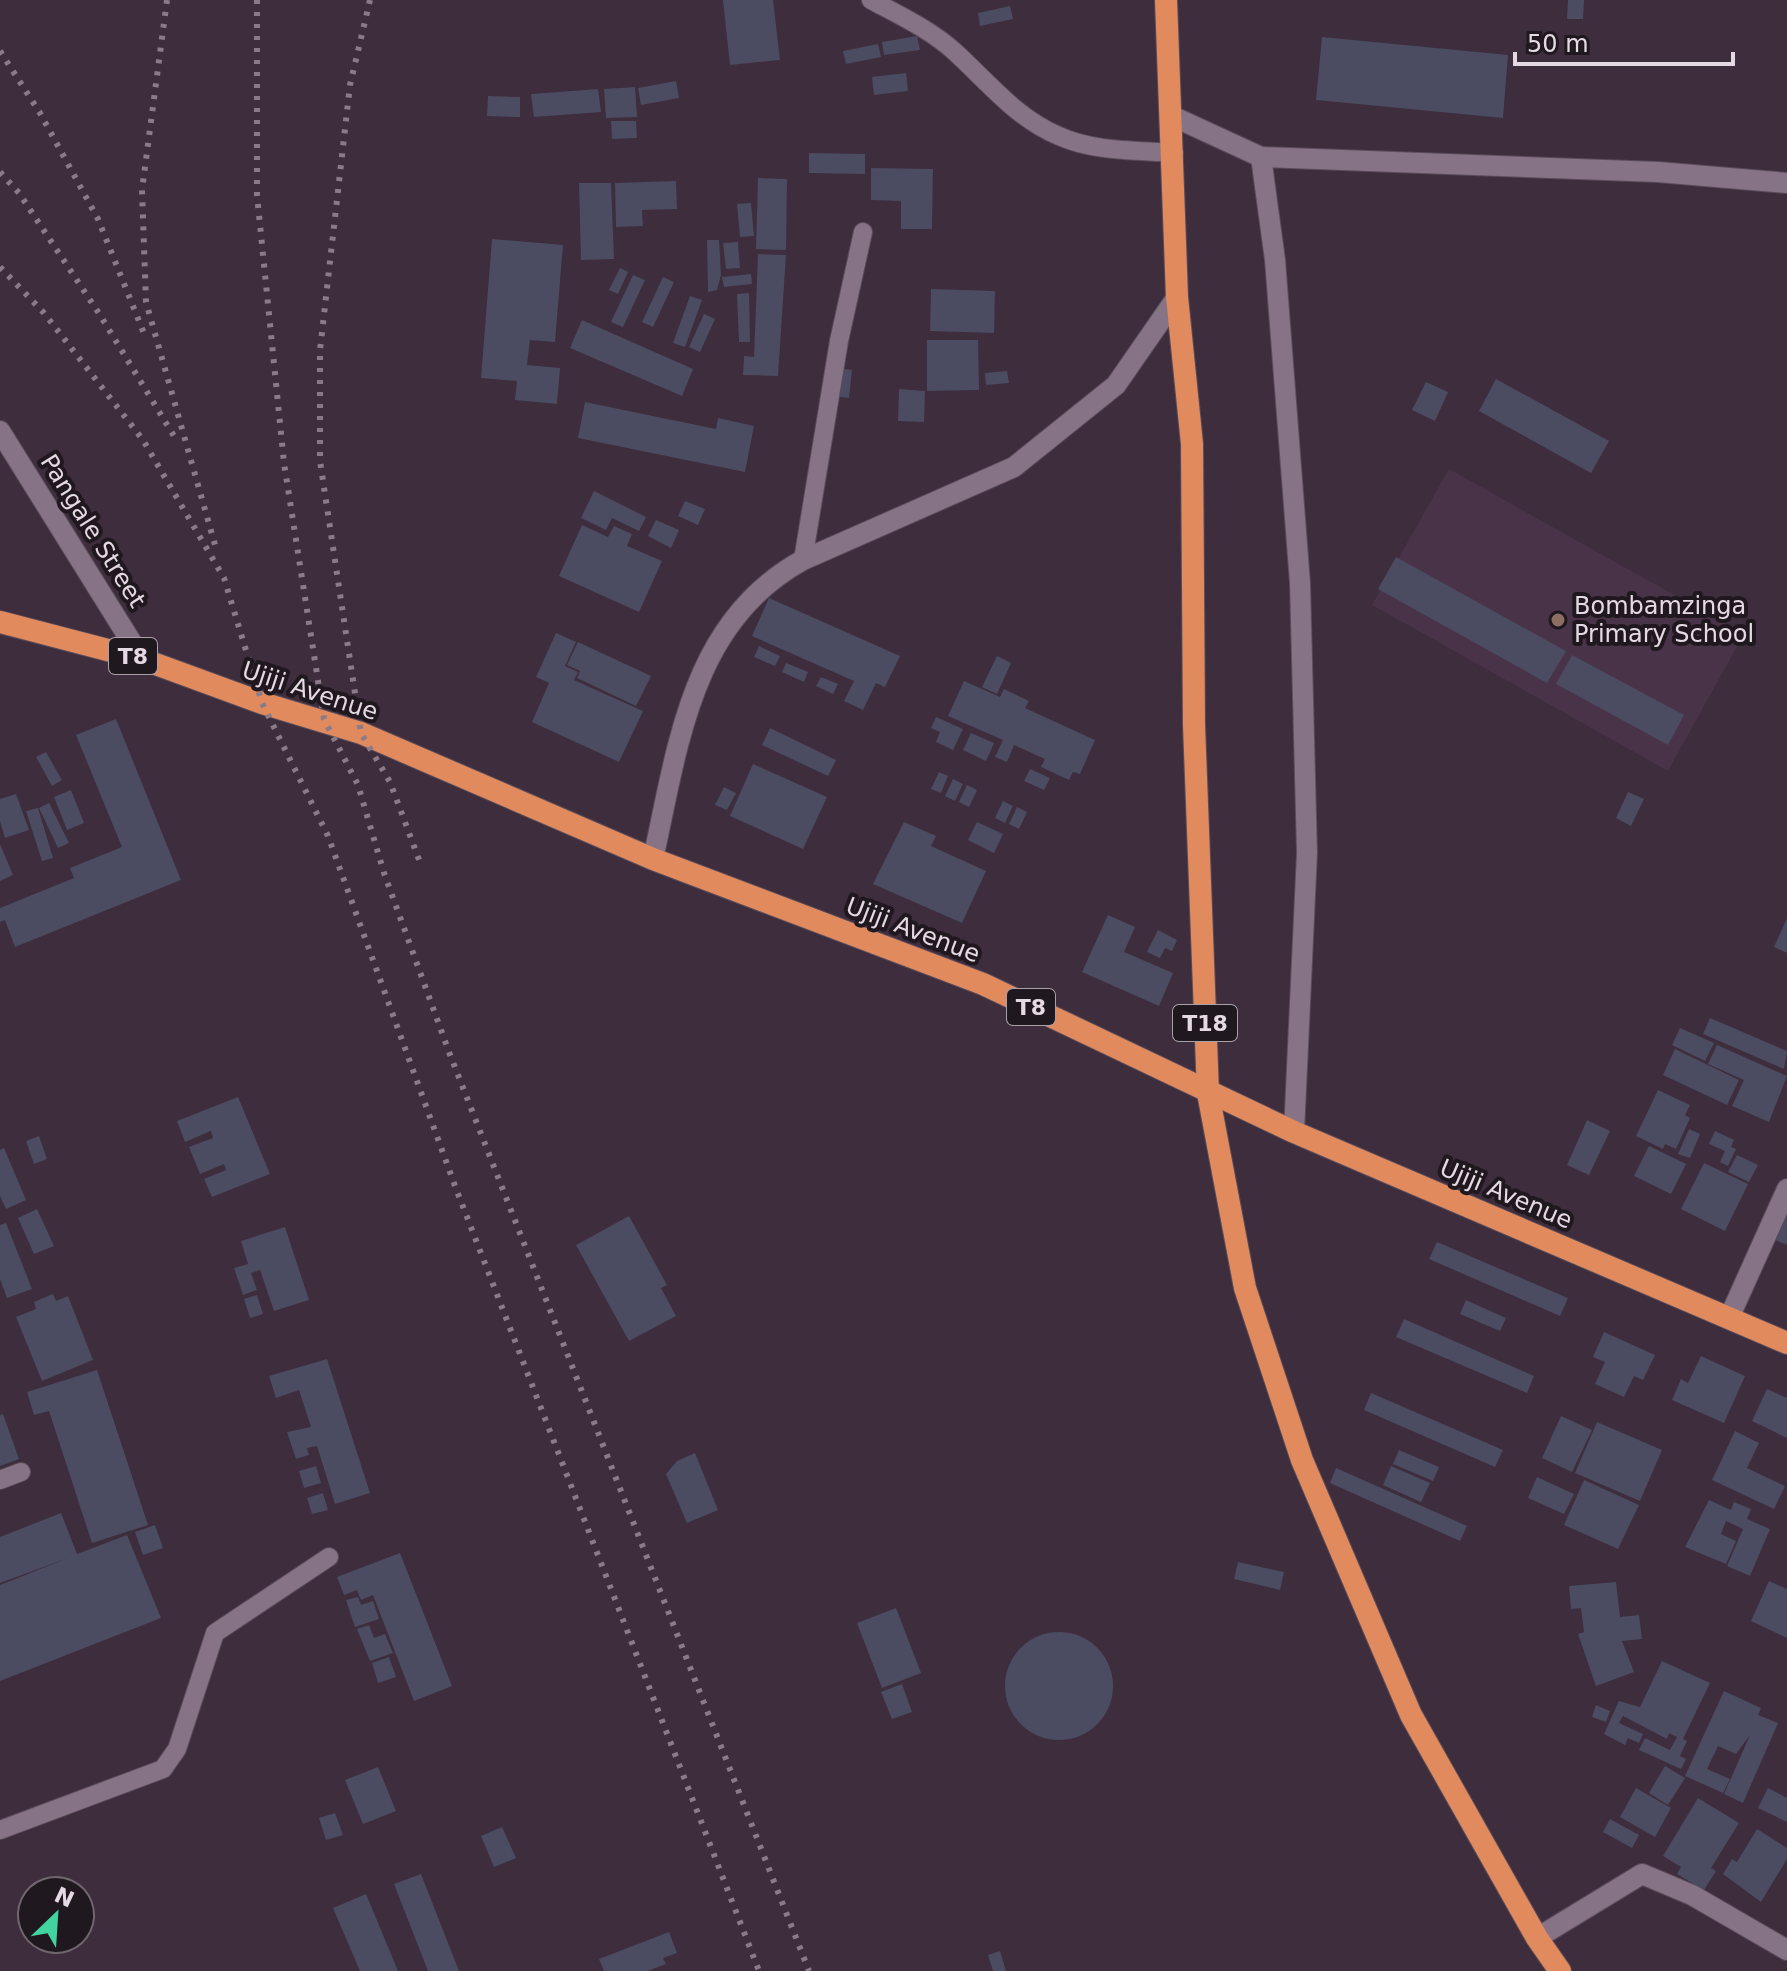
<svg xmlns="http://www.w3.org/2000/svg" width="1787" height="1971" font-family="'DejaVu Sans',sans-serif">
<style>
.built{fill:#493348}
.building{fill:#4b4b61}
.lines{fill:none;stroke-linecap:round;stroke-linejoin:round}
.service-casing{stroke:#5a4c5a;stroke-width:20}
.minor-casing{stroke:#5a4c5a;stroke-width:22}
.trunk-casing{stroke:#5a4c5a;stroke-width:24}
.service{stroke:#867385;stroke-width:18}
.minor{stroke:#867385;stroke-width:20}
.trunk{stroke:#e18a5e;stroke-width:22}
.rail{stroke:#897b88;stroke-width:6;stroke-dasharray:4 8;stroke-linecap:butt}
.education-dot{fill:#8d6e63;stroke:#20181f;stroke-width:3}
.labels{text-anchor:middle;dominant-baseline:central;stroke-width:8;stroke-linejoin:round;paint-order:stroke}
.shield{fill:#20181f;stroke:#aaa0a9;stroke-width:2}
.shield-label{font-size:22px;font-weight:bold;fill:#e5dae4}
.street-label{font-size:24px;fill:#e5dae4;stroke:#20181f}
.poi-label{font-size:24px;fill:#e5dae4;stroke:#20181f;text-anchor:start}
</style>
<rect width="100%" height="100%" fill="#3d2d3d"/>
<!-- built -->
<path class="built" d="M1449 469 1744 634 1668 771 1372 605Z"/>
<!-- building -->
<g class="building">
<path d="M723 0H773L780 60 730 65Z"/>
<path d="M1568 0H1584L1583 19H1567Z"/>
<path d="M1010 6 1013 19 980 26 978 13Z"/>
<path d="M917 36 920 50 884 55 882 42Z"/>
<path d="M1322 37 1508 55 1503 118 1316 100Z"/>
<path d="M878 44 881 57 846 64 843 51Z"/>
<path d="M906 73 908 91 874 95 872 77Z"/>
<path d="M676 81 679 98 641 105 638 88Z"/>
<path d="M635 87 637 117 606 118 604 89Z"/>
<path d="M598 89 601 112 534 117 531 94Z"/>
<path d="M488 96 520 97V117L487 116Z"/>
<path d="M611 121H636L637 138 612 139Z"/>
<path d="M809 153 865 154V174L809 173Z"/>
<path d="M871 168 933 169 932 229H901V201L871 200Z"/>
<path d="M758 178 787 179 786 250 756 249Z"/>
<path d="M676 181 677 209 642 210 643 226 616 227 615 183Z"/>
<path d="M579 183H611L614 259 581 260Z"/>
<path d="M751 203 754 236 740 237 737 204Z"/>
<path d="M492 239 563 245 555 342 530 340 527 365 560 368 557 404 515 400 517 381 481 378Z"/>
<path d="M707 240H719L721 275 717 290 708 292Z"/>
<path d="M738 242 740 268 726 269 723 243Z"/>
<path d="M758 254 786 255 778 376 743 375 744 356 754 357Z"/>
<path d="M620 268 628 272 618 294 609 290Z"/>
<path d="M751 274 752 284 724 287 722 277Z"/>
<path d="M633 275 645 280 623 327 611 322Z"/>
<path d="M663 277 674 282 653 327 642 322Z"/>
<path d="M931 289 995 291 994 333 930 331Z"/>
<path d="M749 293 750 342H739L737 294Z"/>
<path d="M690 296 702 300 685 347 673 343Z"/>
<path d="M704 314 715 319 700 352 689 347Z"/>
<path d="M582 320 693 369 682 396 570 348Z"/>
<path d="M927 340H978L979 390 927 391Z"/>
<path d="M837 368 852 370 849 398 834 396Z"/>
<path d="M1007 371 1009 383 986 385 985 373Z"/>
<path d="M1496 379 1609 441 1591 473 1479 411Z"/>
<path d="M1426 382 1448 392 1435 421 1412 410Z"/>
<path d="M899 389 925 391 924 422 898 421Z"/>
<path d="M585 402 716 429 718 418 754 426 745 472 578 438Z"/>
<path d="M594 491 646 517 639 531 612 518 606 530 581 518Z"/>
<path d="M685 501 705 509 698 525 678 516Z"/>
<path d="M656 520 679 530 671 548 648 536Z"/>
<path d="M582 525 608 537 614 526 632 534 627 546 662 561 639 612 559 576Z"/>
<path d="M1396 557 1566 651 1547 683 1378 589Z"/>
<path d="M769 598 900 656 885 687 876 683 863 710 844 701 854 681 752 636Z"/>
<path d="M556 633 576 642 565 666 578 672 574 680 643 711 619 762 532 722 549 683 536 677Z"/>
<path d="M578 642 651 676 636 706 577 678 580 671 567 665Z"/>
<path d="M759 646 780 656 775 666 754 657Z"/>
<path d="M1572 655 1684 715 1668 745 1556 684Z"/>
<path d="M997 656 1011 663 997 694 982 687Z"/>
<path d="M786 663 808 672 804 682 782 672Z"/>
<path d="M821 677 838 684 833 694 816 686Z"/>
<path d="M964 681 1000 697 1004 689 1029 701 1025 708 1095 740 1080 774 1073 772 1069 780 1041 767 1045 759 1014 745 1007 762 995 757 1003 740 948 716Z"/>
<path d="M936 717 963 729 953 750 936 742 940 732 931 728Z"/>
<path d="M116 719 181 880 15 947 5 920 0 922V908L74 878 70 868 122 847 76 735Z"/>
<path d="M770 728 836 760 828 776 762 745Z"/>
<path d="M971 733 994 743 986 761 963 750Z"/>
<path d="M46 752 62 780 52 786 36 757Z"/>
<path d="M753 764 827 797 803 849 730 816Z"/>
<path d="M1030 769 1050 778 1044 790 1024 781Z"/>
<path d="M939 772 948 776 941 793 931 789Z"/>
<path d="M953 779 963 784 955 801 945 796Z"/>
<path d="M967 785 977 790 969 807 959 802Z"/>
<path d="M724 787 736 793 727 810 715 805Z"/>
<path d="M71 790 84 823 67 830 54 797Z"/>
<path d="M1628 792 1644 799 1631 826 1616 818Z"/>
<path d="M16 794 29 830 5 838 0 821V799Z"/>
<path d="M1003 801 1013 806 1005 823 995 818Z"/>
<path d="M49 803 69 843 58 848 39 808Z"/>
<path d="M1017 807 1027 812 1019 829 1009 824Z"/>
<path d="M38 808 53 858 42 861 26 811Z"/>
<path d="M904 822 936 836 931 846 986 871 962 923 873 884Z"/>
<path d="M977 822 1003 834 994 853 968 840Z"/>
<path d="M0 844 13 875 0 881Z"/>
<path d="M1108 915 1135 927 1124 952 1173 973 1159 1006 1082 972Z"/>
<path d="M1787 918V953L1774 947Z"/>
<path d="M1158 930 1177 940 1172 951 1165 948 1160 958 1147 952Z"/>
<path d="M1710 1018 1787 1051 1784 1069 1703 1034Z"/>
<path d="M1680 1028 1714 1043 1705 1061 1672 1045Z"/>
<path d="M1717 1045 1787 1076 1769 1122 1732 1106 1744 1080 1708 1064Z"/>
<path d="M1675 1049 1739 1080 1727 1105 1663 1075Z"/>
<path d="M1658 1090 1690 1105 1685 1115 1690 1118 1676 1149 1665 1144 1663 1149 1636 1136Z"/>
<path d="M238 1097 270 1174 212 1197 204 1179 226 1170 224 1164 200 1174 189 1147 213 1138 211 1131 185 1142 177 1121Z"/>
<path d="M1587 1120 1610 1131 1589 1175 1567 1165Z"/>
<path d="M1689 1129 1700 1134 1690 1158 1678 1154Z"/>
<path d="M1715 1131 1734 1140 1731 1147 1736 1149 1728 1166 1720 1162 1725 1151 1709 1144Z"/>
<path d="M39 1136 47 1159 34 1164 26 1141Z"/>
<path d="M1649 1146 1686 1164 1671 1194 1634 1176Z"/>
<path d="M4 1148 26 1200 6 1209 0 1196V1150Z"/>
<path d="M1737 1155 1758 1165 1749 1182 1728 1172Z"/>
<path d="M1704 1163 1748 1184 1725 1231 1681 1209Z"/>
<path d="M37 1209 54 1246 34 1254 18 1218Z"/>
<path d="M1787 1214V1245L1775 1240Z"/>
<path d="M629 1216 667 1285 661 1288 676 1316 629 1341 576 1245Z"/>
<path d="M6 1223 32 1289 7 1298 0 1279V1225Z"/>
<path d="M285 1227 309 1300 274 1311 260 1270 251 1273 257 1290 243 1295 234 1268 248 1264 241 1241Z"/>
<path d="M1437 1242 1568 1298 1560 1316 1429 1259Z"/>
<path d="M53 1294 56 1301 68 1296 93 1360 42 1381 16 1317 36 1309 34 1302Z"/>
<path d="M257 1295 263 1314 250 1318 244 1299Z"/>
<path d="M1466 1300 1506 1318 1500 1331 1460 1314Z"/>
<path d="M1404 1319 1534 1376 1527 1393 1396 1337Z"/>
<path d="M1604 1332 1655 1355 1643 1380 1634 1376 1624 1397 1595 1384 1605 1362 1593 1357Z"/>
<path d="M1701 1356 1745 1376 1724 1423 1672 1400 1681 1379 1688 1383Z"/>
<path d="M327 1359 370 1493 335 1504 317 1446 307 1448 309 1455 296 1459 287 1432 311 1427 299 1390 276 1398 269 1376Z"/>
<path d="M97 1370 148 1525 92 1543 49 1411 34 1415 27 1392Z"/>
<path d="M1767 1389 1787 1398V1438L1752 1421Z"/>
<path d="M1371 1393 1503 1450 1495 1467 1364 1410Z"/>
<path d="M3 1414 19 1459 0 1466V1415Z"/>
<path d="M1561 1416 1592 1430 1572 1472 1542 1458Z"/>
<path d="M1597 1422 1662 1450 1640 1501 1575 1473Z"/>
<path d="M1735 1431 1759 1443 1747 1468 1785 1486 1774 1509 1712 1480Z"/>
<path d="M1399 1450 1439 1467 1433 1481 1393 1464Z"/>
<path d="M695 1453 718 1510 687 1523 666 1474 677 1461Z"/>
<path d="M316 1466 321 1483 304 1488 299 1471Z"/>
<path d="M1391 1466 1430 1483 1421 1502 1383 1485Z"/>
<path d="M1336 1468 1467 1526 1460 1541 1330 1483Z"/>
<path d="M1537 1477 1574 1494 1564 1514 1528 1498Z"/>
<path d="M1584 1480 1639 1505 1618 1549 1564 1525Z"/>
<path d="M323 1493 328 1510 312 1514 307 1498Z"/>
<path d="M1709 1500 1731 1510 1734 1502 1751 1509 1747 1519 1770 1529 1750 1576 1727 1566 1743 1529 1726 1521 1721 1534 1736 1541 1726 1564 1685 1547Z"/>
<path d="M61 1513 77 1554 127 1535 161 1618 0 1681V1585L68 1558 0 1583V1537Z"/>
<path d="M155 1525 163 1548 143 1555 135 1532Z"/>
<path d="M400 1553 452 1686 414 1701 373 1595 361 1600 357 1590 344 1595 337 1577Z"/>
<path d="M1238 1562 1284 1572 1280 1590 1234 1579Z"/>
<path d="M1769 1581 1787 1589V1638L1751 1621Z"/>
<path d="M1616 1582 1620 1617 1639 1615 1642 1639 1622 1641 1634 1672 1596 1686 1578 1634 1584 1632 1581 1608 1571 1609 1569 1586Z"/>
<path d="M358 1597 361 1605 373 1601 379 1619 355 1627 346 1600Z"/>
<path d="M896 1608 921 1673 882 1688 857 1623Z"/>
<path d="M369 1625 374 1638 385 1634 393 1653 370 1661 357 1629Z"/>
<circle cx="1059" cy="1686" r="54"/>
<path d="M389 1657 396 1677 378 1683 372 1663Z"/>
<path d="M1662 1661 1710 1683 1683 1739 1687 1741 1680 1756 1686 1759 1681 1769 1639 1750 1645 1738 1670 1750 1677 1737 1669 1733 1667 1739 1623 1716 1619 1723 1643 1734 1639 1743 1628 1738 1625 1745 1604 1734 1619 1701 1640 1707Z"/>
<path d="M902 1684 912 1712 892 1719 881 1692Z"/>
<path d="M1724 1691 1761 1708 1758 1715 1778 1723 1743 1803 1724 1794 1750 1735 1736 1754 1718 1746 1707 1769 1730 1779 1723 1793 1685 1776Z"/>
<path d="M1596 1705 1610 1711 1606 1722 1592 1717Z"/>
<path d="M1665 1766 1685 1778 1668 1805 1649 1793Z"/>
<path d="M378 1767 396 1811 363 1824 345 1780Z"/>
<path d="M1636 1788 1671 1808 1655 1837 1620 1817Z"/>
<path d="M1768 1788 1787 1798V1822L1758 1808Z"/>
<path d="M1698 1798 1739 1823 1711 1868 1716 1871 1704 1890 1677 1874 1681 1867 1663 1856Z"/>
<path d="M335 1813 343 1835 326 1840 319 1818Z"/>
<path d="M1610 1819 1639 1835 1632 1848 1603 1832Z"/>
<path d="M502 1827 516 1858 494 1867 481 1836Z"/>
<path d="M1757 1829 1787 1848V1859L1761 1902 1723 1874 1732 1859 1737 1862Z"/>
<path d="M421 1874 459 1971H428L394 1884Z"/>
<path d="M366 1894 398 1971H360L333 1908Z"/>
<path d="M669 1932 677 1953 663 1958 666 1964 648 1971H604L599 1959Z"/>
<path d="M1000 1951 1006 1971H993L988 1955Z"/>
</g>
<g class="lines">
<defs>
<g id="service">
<path d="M871 0C899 15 931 30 955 52 988 82 1016 118 1059 136 1094 152 1137 150 1174 153"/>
<path d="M803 560 839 341 863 232"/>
<path d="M0 1480 21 1472"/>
<path d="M0 1830 163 1769 177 1749 215 1633 329 1557"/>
</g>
<g id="minor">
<path d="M1172 116 1261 157 1658 172 1787 183"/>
<path d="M1261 157 1275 260 1300 583 1307 853 1294 1132"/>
<path d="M0 431 142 659"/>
<path d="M653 859C678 746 691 621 803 560L1014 467 1116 385 1177 297"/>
<path d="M1729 1318 1787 1189"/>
<path d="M1537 1938 1642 1874 1692 1895 1787 1950"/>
</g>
<g id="trunk">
<path d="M1166 0 1177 297 1192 444 1194 725 1208 1093 1245 1288 1302 1460 1411 1715 1537 1938 1560 1971"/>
<path d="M0 622 142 659 262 703 361 733 653 859 983 984 1294 1132 1787 1343"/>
</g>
</defs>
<!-- service casing -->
<use href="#service" class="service-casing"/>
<!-- minor casing -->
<use href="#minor" class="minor-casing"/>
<!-- trunk casing -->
<use href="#trunk" class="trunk-casing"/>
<!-- service -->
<use href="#service" class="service"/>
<!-- minor -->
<use href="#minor" class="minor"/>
<!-- trunk -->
<use href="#trunk" class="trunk"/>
<!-- rail -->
<g class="rail">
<path d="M167 0 142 190 146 302 217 552"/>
<path d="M257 0V195L284 463 324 719 358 785 384 873 449 1052 809 1971"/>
<path d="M370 0 350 85 320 350V461L361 733 390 782 421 865"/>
<path d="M0 51 40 113 98 219 145 336"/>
<path d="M0 172 19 193 100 315 177 441"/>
<path d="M0 267 44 313 143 440 224 578 262 703 328 836 455 1186 759 1971"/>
</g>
</g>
<!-- markers -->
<circle class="education-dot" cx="1558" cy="620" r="8"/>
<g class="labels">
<!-- shield labels -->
<g class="shield">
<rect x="109" y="638" width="48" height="36" rx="6"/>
<rect x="1007" y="989" width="48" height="36" rx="6"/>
<rect x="1173" y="1005" width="64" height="36" rx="6"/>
</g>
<g class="shield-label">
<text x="133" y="656">T8</text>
<text x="1031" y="1007">T8</text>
<text x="1205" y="1023">T18</text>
</g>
<!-- street labels -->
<g class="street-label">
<text transform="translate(93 531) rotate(58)">Pangale Street</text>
<text transform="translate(310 691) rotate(18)">Ujiji Avenue</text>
<text transform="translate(913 930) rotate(21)">Ujiji Avenue</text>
<text transform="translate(1506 1194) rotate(23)">Ujiji Avenue</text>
</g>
<!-- poi labels -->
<g class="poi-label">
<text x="1574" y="606">Bombamzinga<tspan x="1574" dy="28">Primary School</tspan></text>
</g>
</g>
<!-- north arrow -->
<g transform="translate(56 1915) rotate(25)"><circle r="38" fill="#20181f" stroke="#6f666e" stroke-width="2"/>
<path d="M0-6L14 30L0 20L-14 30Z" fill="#41d4a1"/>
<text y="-12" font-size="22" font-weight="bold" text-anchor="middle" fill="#e5dae4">N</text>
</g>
<!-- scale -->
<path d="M1515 52v12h218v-12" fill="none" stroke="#e5dae4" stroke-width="4"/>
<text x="1527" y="52" font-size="24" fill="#e5dae4" stroke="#20181f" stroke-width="6" paint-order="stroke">50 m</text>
</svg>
